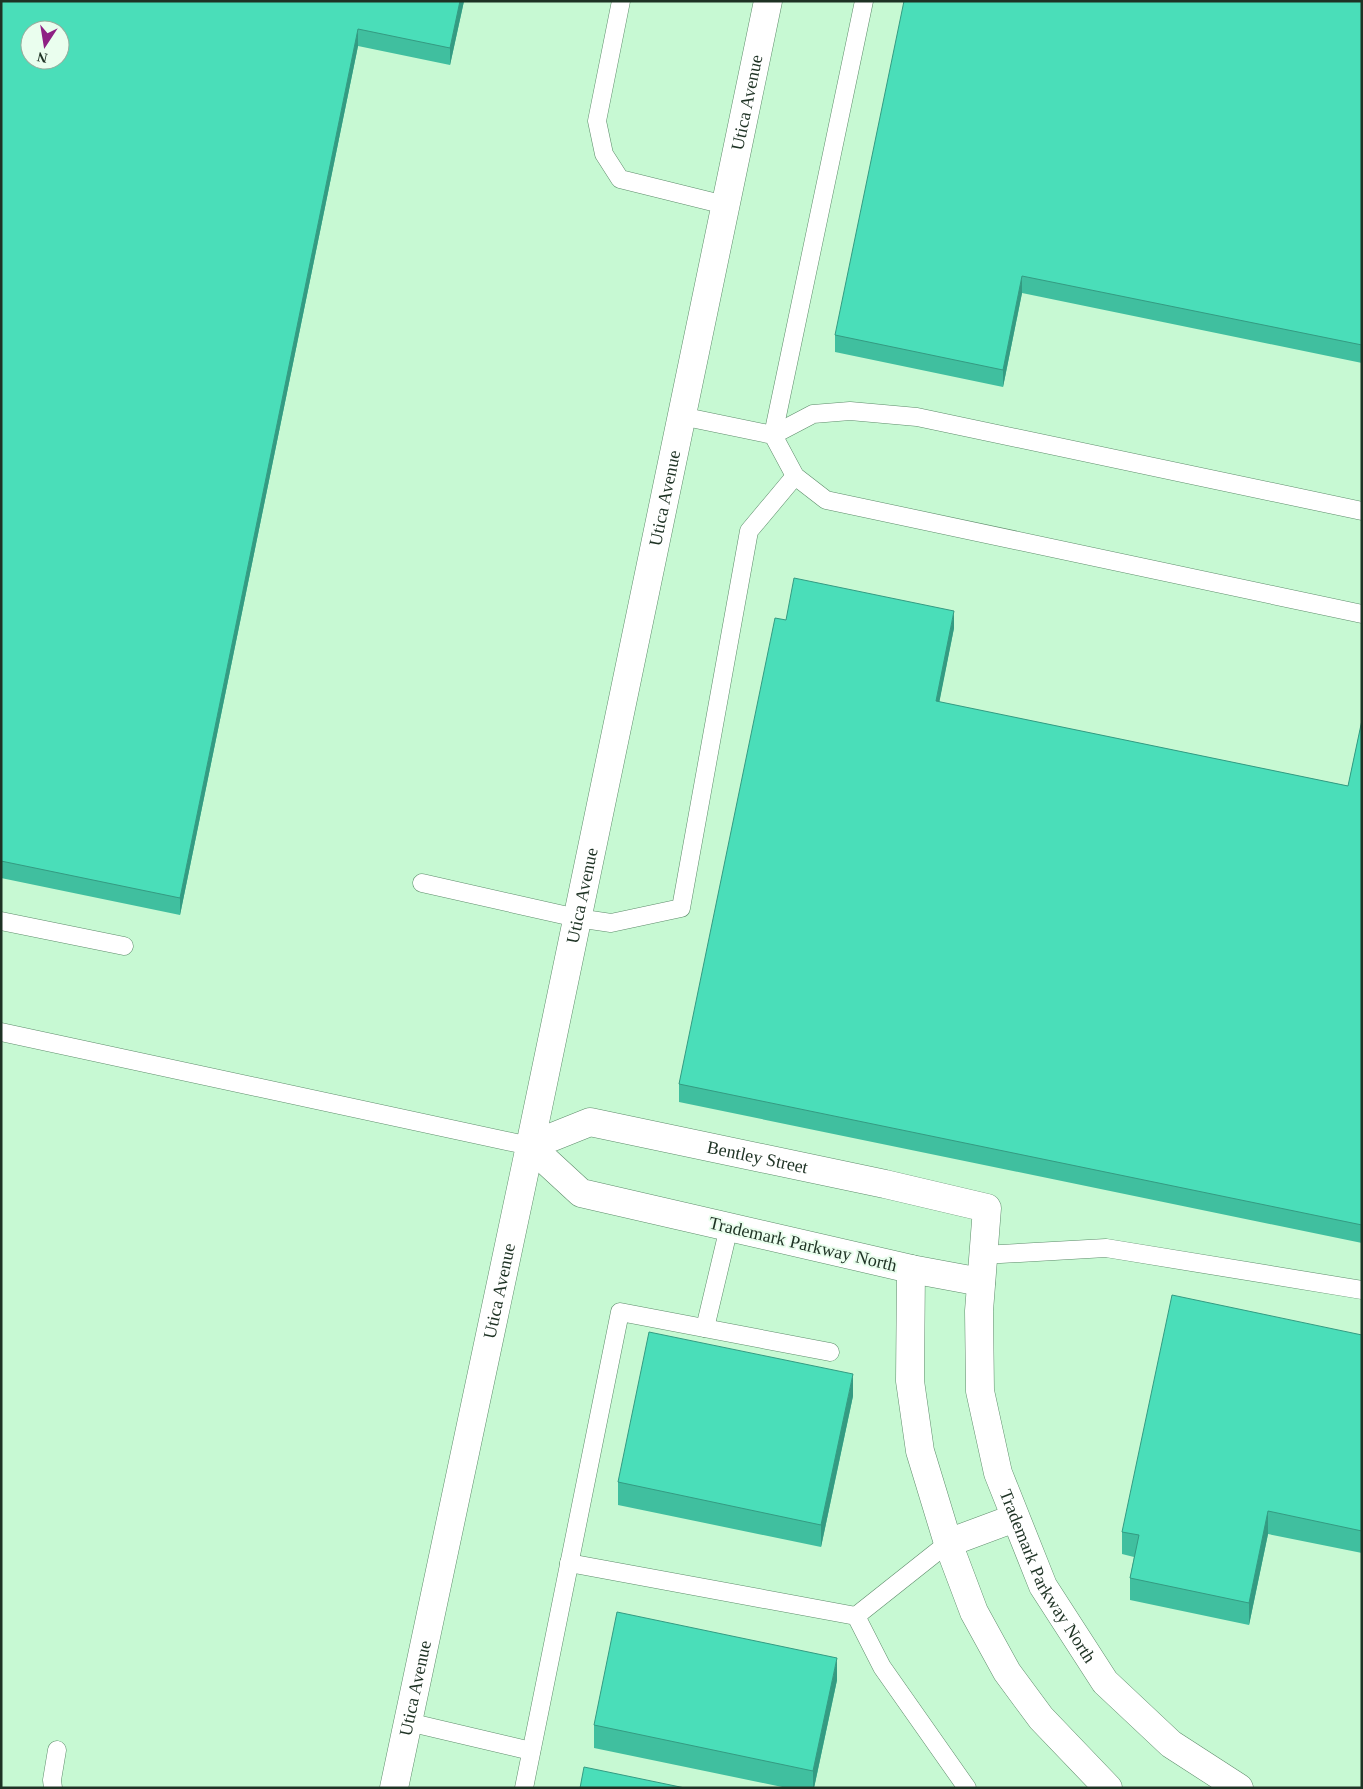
<svg xmlns="http://www.w3.org/2000/svg" width="1363" height="1789" font-family="'Times New Roman',serif">
<style>
.lines{fill:none;stroke-linecap:round;stroke-linejoin:round}
.service-casing{stroke:#5e8c6b;stroke-width:19}
.minor-casing{stroke:#5e8c6b;stroke-width:29}
.service{stroke:#fff;stroke-width:18}
.minor{stroke:#fff;stroke-width:28}
.wall{fill:#40bf9f}
.shaded-wall{fill:#349b82}
.building{fill:#4adeb9;stroke:#349b82;fill-rule:evenodd}
.labels{text-anchor:middle;dominant-baseline:central;stroke-width:4;stroke-linejoin:round;paint-order:stroke}
.street-label{font-size:18px;fill:#1e3224;stroke:#eafeee}
</style>
<rect width="100%" height="100%" fill="#c7f9d3"/>
<g class="lines">
<defs>
<g id="service">
<path d="M621 1 597 121 604 154 620 179 725 205"/>
<path d="M681 416 773 435 795 476 826 500 1362 614"/>
<path d="M773 435 813 414 850 411 917 417 1362 511"/>
<path d="M773 435 864 1"/>
<path d="M422 883 577 918 611 923 681 908 749 531 795 476"/>
<path d="M1 921 124 946"/>
<path d="M1 1032 530 1146"/>
<path d="M983 1255 1106 1248 1362 1290"/>
<path d="M705 1328 729 1227"/>
<path d="M569 1563 856 1616 882 1667 967 1788"/>
<path d="M856 1616 948 1543"/>
<path d="M408 1722 531 1751"/>
<path d="M53 1788 52 1780 57 1750"/>
<path d="M524 1788 620 1312 830 1352"/>
</g>
<g id="minor">
<path d="M911 1269 981 1282"/>
<path d="M948 1543 1015 1518"/>
<path id="s1" d="M394 1788 530 1146 768 1"/>
<path id="s2" d="M1108 1788 1041 1718 1007 1672 974 1612 948 1543 920 1451 910 1381 911 1269 581 1193 530 1146 590 1122 885 1184 987 1208 979 1311 980 1391 998 1473 1043 1586 1105 1682 1171 1744 1239 1788"/>
</g>
</defs>
<!-- service casing -->
<use href="#service" class="service-casing"/>
<!-- minor casing -->
<use href="#minor" class="minor-casing"/>
<!-- service -->
<use href="#service" class="service"/>
<!-- minor -->
<use href="#minor" class="minor"/>
</g>
<!-- wall -->
<g class="wall">
<path d="M1 1H464L450 65 358 46 180 915 1 878Z"/>
<path d="M1362 1V363L1022 293 1003 387 835 352V335Z"/>
<path d="M786 620 954 628 939 702 1348 786 1362 720V1243L679 1102V1084Z"/>
<path d="M1362 1335V1553L1268 1534 1249 1625 1130 1600V1578L1134 1557 1122 1554V1532Z"/>
<path d="M853 1396 821 1547 618 1505V1482Z"/>
<path d="M837 1680 814 1788H787L594 1748V1725Z"/>
</g>
<!-- shaded-wall -->
<g class="shaded-wall">
<path d="M460 1H464L450 65V48Z"/>
<path d="M358 29V46L180 915V898Z"/>
<path d="M1022 276V293L1003 387V370Z"/>
<path d="M954 611V628L936 719V701Z"/>
<path d="M853 1374V1396L821 1547V1525Z"/>
<path d="M1268 1511V1534L1249 1625V1603Z"/>
<path d="M837 1658V1680L814 1788H813V1771Z"/>
</g>
<!-- building -->
<g class="building">
<path d="M1 1H460L450 48 358 29 180 898 1 861ZM30 30H60V60H30Z"/>
<path d="M904 1H1362V345L1022 276 1003 370 835 335Z"/>
<path d="M794 578 954 611 936 701 1348 786 1362 720V1225L679 1084 775 618 786 620Z"/>
<path d="M1172 1295 1362 1335V1531L1268 1511 1249 1603 1130 1578 1139 1535 1122 1532Z"/>
<path d="M649 1332 853 1374 821 1525 618 1482Z"/>
<path d="M617 1612 837 1658 813 1771 594 1725Z"/>
<path d="M584 1767 685 1788H580Z"/>
</g>
<g class="labels">
<!-- street labels -->
<g class="street-label">
<text stroke="none"><textPath href="#s1" startOffset="1722">Utica Avenue</textPath></text>
<text stroke="none"><textPath href="#s1" startOffset="1318">Utica Avenue</textPath></text>
<text stroke="none"><textPath href="#s1" startOffset="912">Utica Avenue</textPath></text>
<text stroke="none"><textPath href="#s2" startOffset="1219">Bentley Street</textPath></text>
<text transform="translate(803 1244) rotate(13)">Trademark Parkway North</text>
<text stroke="none"><textPath href="#s1" startOffset="508">Utica Avenue</textPath></text>
<text stroke="none"><textPath href="#s2" startOffset="1836">Trademark Parkway North</textPath></text>
<text stroke="none"><textPath href="#s1" startOffset="102">Utica Avenue</textPath></text>
</g>
</g>
<!-- border -->
<rect width="1363" height="1789" fill="none" stroke="#1e3224" stroke-width="5"/>
<!-- north arrow -->
<g transform="translate(45 45) rotate(192)"><circle r="24" fill="#eafeee" stroke="#98ac9d"/>
<path d="M0-4L9 19L0 12L-9 19Z" fill="#8e2184"/>
<text y="-8" font-size="14" font-weight="bold" text-anchor="middle" fill="#1e3224">N</text>
</g>
</svg>
